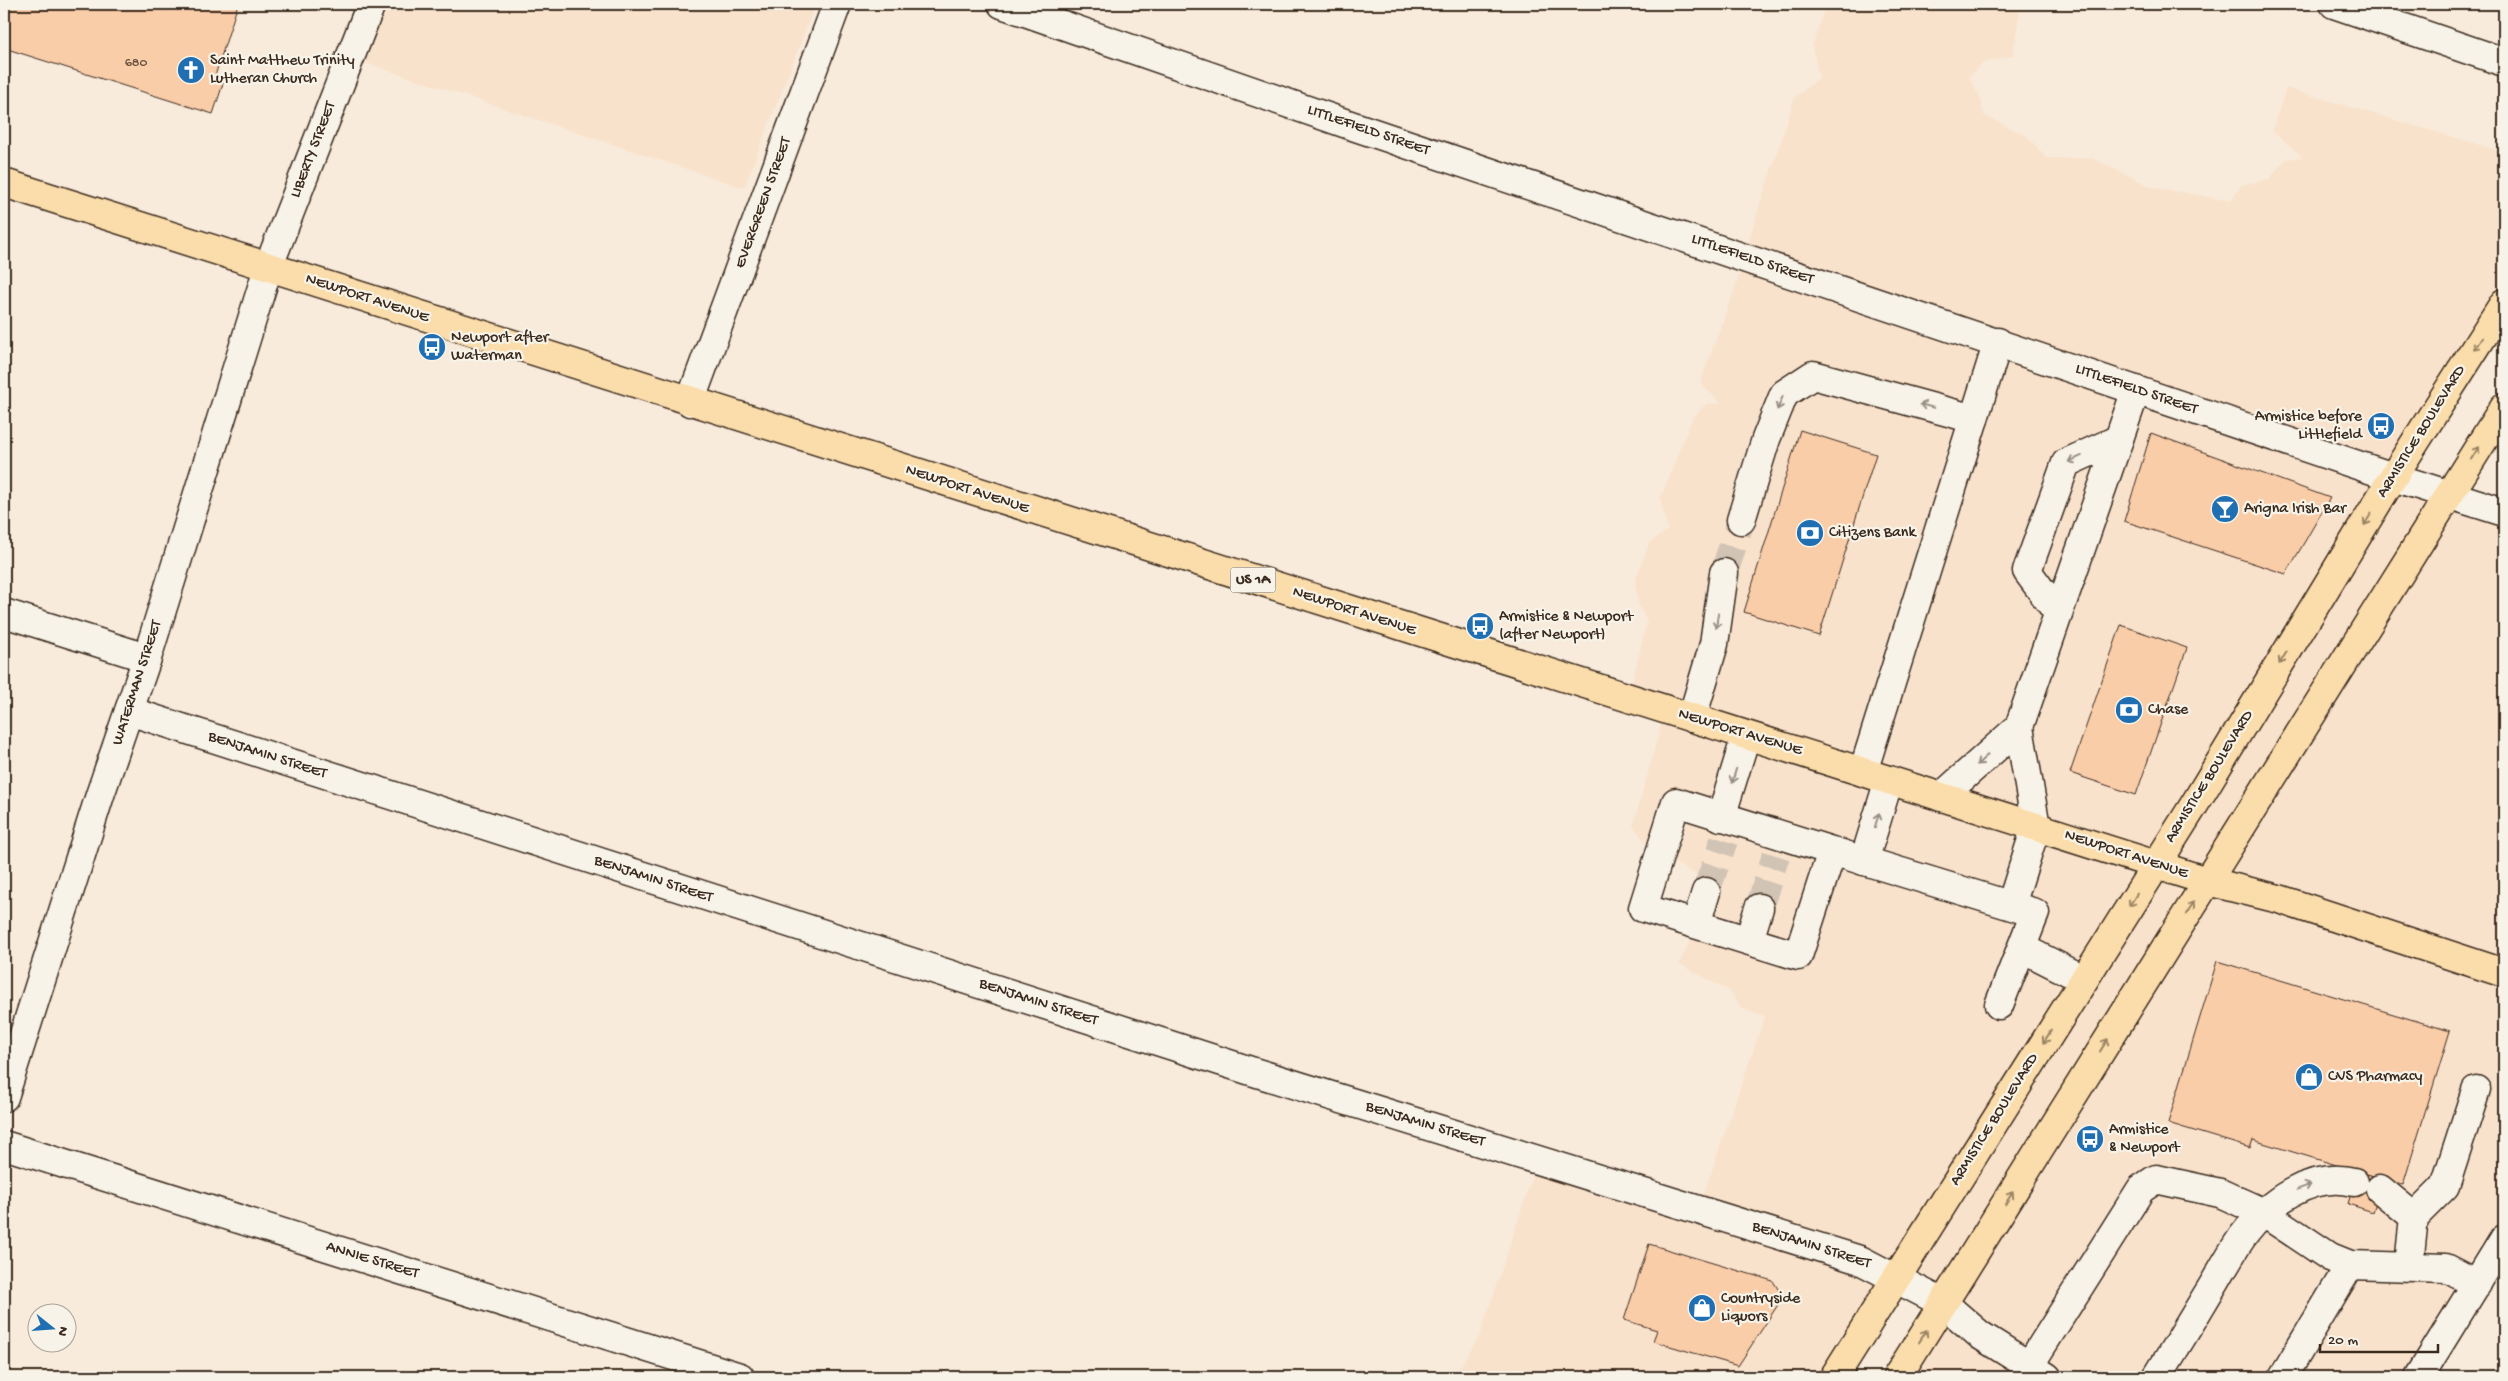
<svg xmlns="http://www.w3.org/2000/svg" width="2508" height="1381" font-family="'Gochi Hand',sans-serif">
<style>
.built{fill:#f9e2cc}
.building{fill:#facda9;stroke:#3b2a1e}
.lines{fill:none;stroke-linecap:round;stroke-linejoin:round}
.minor-tunnel{stroke:#d2c4b5;stroke-width:28;stroke-dasharray:28 14;stroke-linecap:butt}
.minor-casing{stroke:#3b2a1e;stroke-width:31}
.major-casing{stroke:#3b2a1e;stroke-width:31}
.minor{stroke:#f7f3e8;stroke-width:28}
.major{stroke:#fbddab;stroke-width:28}
.oneway{stroke:#9b8464}
.oneway2{stroke:#998e83}
.labels{text-anchor:middle;dominant-baseline:central;stroke-width:4.5;stroke-linejoin:round;paint-order:stroke}
.number-label{font-size:14px;fill:#6b5341}
.shield{fill:#f7f3e8;stroke:#73665b;stroke-width:1}
.shield-label{font-size:15px;font-weight:bold;fill:#3b2a1e}
.poi-label{font-size:16px;fill:#3b2a1e;stroke:#f7f3e8;text-anchor:start}
.street-label{font-size:16px;fill:#3b2a1e;stroke:#f7f3e8}
</style>
<rect width="100%" height="100%" fill="#f8ebdb"/>
<filter id="ink" filterUnits="userSpaceOnUse"><feTurbulence type="fractalNoise" baseFrequency=".02" numOctaves="2"/><feDisplacementMap in="SourceGraphic" scale="10" xChannelSelector="R" yChannelSelector="G"/><feConvolveMatrix kernelMatrix="1 2 1 2 8 2 1 2 1" color-interpolation-filters="sRGB"/></filter>
<g filter="url(#ink)">
<!-- built -->
<g class="built">
<path d="M354 4H807L815 6 744 188 336 53Z"/>
<path d="M1826 4H2021L2013 56 1982 63 1969 77 1981 99 1984 115 2027 136 2047 158H2092L2152 187 2231 201 2241 185 2269 179 2286 159 2302 157 2272 130 2286 88 2504 152V289L2406 449 2392 477 2504 518V1221L2408 1377H1891L1936 1299 1906 1285 1824 1377H1453L1480 1335 1534 1171 1696 1216 1765 1016 1742 1009 1730 991 1679 964 1717 886 1653 851 1633 826 1665 711 1629 694 1647 622 1638 604 1635 582 1649 543 1668 530 1660 499 1692 418 1706 404 1721 403 1700 383 1737 282 1756 216 1795 97 1819 78 1812 46Z"/>
</g>
<!-- building -->
<g class="building">
<path d="M4 4H238L214 79 224 81 213 114 4 48Z"/>
<path d="M1800 430 1876 454 1819 636 1744 612Z"/>
<path d="M2151 433 2330 498 2286 574 2124 521Z"/>
<path d="M2121 625 2187 648 2136 795 2070 773Z"/>
<path d="M2217 961 2450 1031 2403 1185 2253 1140 2250 1148 2168 1123Z"/>
<path d="M2357 1171 2383 1179 2373 1212 2348 1204Z"/>
<path d="M1649 1244 1773 1281 1783 1297 1738 1366 1653 1341 1657 1330 1624 1320Z"/>
</g>
<g class="lines">
<!-- minor-tunnel -->
<g class="minor-tunnel">
<path d="M1724 573 1741 520"/>
<path d="M1706 892 1724 840"/>
<path d="M1759 908 1776 855"/>
</g>
<defs>
<g id="minor">
<path d="M1002 4 1353 126 2393 477 2504 512"/>
<path d="M2334 4 2504 62"/>
<path d="M690 402 837 4"/>
<path d="M1741 520 1766 439 1784 394 1813 375 1974 419"/>
<path d="M4 613 147 658"/>
<path d="M2058 613 2027 571 2066 463 2119 439"/>
<path d="M129 711 1254 1072 1860 1260 1943 1303 1980 1335 2047 1377"/>
<path d="M1692 718 1714 644 1724 573"/>
<path d="M1863 772 1998 342"/>
<path d="M1941 797 2019 727 2136 390"/>
<path d="M1721 817 1746 736"/>
<path d="M1832 851 1676 802 1643 908 1798 956 1832 851 2035 913 1999 1005"/>
<path d="M1864 861 1889 780"/>
<path d="M2011 905 2036 827 2019 727"/>
<path d="M1696 924 1706 892"/>
<path d="M1749 940 1759 908"/>
<path d="M2022 948 2083 979"/>
<path d="M4 1097 100 795 147 658 268 268 371 4"/>
<path d="M4 1145 740 1377"/>
<path d="M2380 1189 2414 1217"/>
<path d="M2409 1265 2414 1217 2445 1186 2476 1090"/>
<path d="M2029 1366 2141 1189 2156 1179 2220 1193 2264 1213 2330 1257 2350 1265 2446 1268 2477 1284"/>
<path d="M2157 1377C2174 1350 2191 1322 2207 1295 2219 1276 2230 1254 2243 1236 2268 1203 2311 1171 2354 1182"/>
<path d="M2283 1377 2350 1265"/>
<path d="M2419 1377 2504 1239"/>
</g>
<g id="major">
<path d="M4 183 2207 881 2279 899 2504 973"/>
<path d="M1834 1377 2194 805 2393 477 2504 303"/>
<path d="M1897 1377 2504 407"/>
</g>
</defs>
<!-- minor casing -->
<use href="#minor" class="minor-casing"/>
<!-- major casing -->
<use href="#major" class="major-casing"/>
<!-- minor -->
<use href="#minor" class="minor"/>
<!-- major -->
<use href="#major" class="major"/>
</g>
<!-- one-way arrows -->
<defs><path id="oneway-shaft" d="M-6 0H5M1.5-3L5.5 0L1.5 3" fill="none" stroke-width="1.6" stroke-linecap="round" stroke-linejoin="round" transform="scale(1.25)"/></defs>
<g class="oneway">
<use href="#oneway-shaft" transform="translate(2478 344) rotate(123)"/>
<use href="#oneway-shaft" transform="translate(2475 453) rotate(-58)"/>
<use href="#oneway-shaft" transform="translate(2368 519) rotate(121)"/>
<use href="#oneway-shaft" transform="translate(2283 658) rotate(121)"/>
<use href="#oneway-shaft" transform="translate(2133 900) rotate(122)"/>
<use href="#oneway-shaft" transform="translate(2190 908) rotate(-58)"/>
<use href="#oneway-shaft" transform="translate(2047 1037) rotate(122)"/>
<use href="#oneway-shaft" transform="translate(2104 1045) rotate(-58)"/>
<use href="#oneway-shaft" transform="translate(2009 1198) rotate(-58)"/>
<use href="#oneway-shaft" transform="translate(1923 1336) rotate(-58)"/>
</g>
<g class="oneway2">
<use href="#oneway-shaft" transform="translate(1780 403) rotate(112)"/>
<use href="#oneway-shaft" transform="translate(1927 406) rotate(-165)"/>
<use href="#oneway-shaft" transform="translate(2075 459) rotate(156)"/>
<use href="#oneway-shaft" transform="translate(1717 621) rotate(98)"/>
<use href="#oneway-shaft" transform="translate(1982 760) rotate(138)"/>
<use href="#oneway-shaft" transform="translate(1734 776) rotate(107)"/>
<use href="#oneway-shaft" transform="translate(1877 820) rotate(-73)"/>
<use href="#oneway-shaft" transform="translate(2304 1187) rotate(-20)"/>
</g>
</g>
<!-- icons -->
<defs>
<symbol id="church-disc" viewBox="-11 -11 22 22"><circle r="9.5" fill="#1f6fb2" stroke="#f7f3e8"/><path d="M-1.2-6h2.4v3.5h3.3v2.4h-3.3V6h-2.4V-.1h-3.3v-2.4h3.3Z" fill="#fff"/></symbol>
<symbol id="bus-disc" viewBox="-11 -11 22 22"><circle r="9.5" fill="#1f6fb2" stroke="#f7f3e8"/><path d="M-5-6H5V4H4V6H2V4H-2V6H-4V4H-5ZM-3.5-4V0h7V-4ZM-3.5 1.2v1.5H-2V1.2ZM2 1.2v1.5H3.5V1.2Z" fill="#fff"/></symbol>
<symbol id="bar-disc" viewBox="-11 -11 22 22"><circle r="9.5" fill="#1f6fb2" stroke="#f7f3e8"/><path d="M-6-5H6L.8 .8V4.5H3.5V6h-7V4.5H-.8V.8Z" fill="#fff"/></symbol>
<symbol id="bank-disc" viewBox="-11 -11 22 22"><circle r="9.5" fill="#1f6fb2" stroke="#f7f3e8"/><path d="M-6-4H6V4H-6ZM0-2.3a2.3 2.3 0 1 0 0 4.6a2.3 2.3 0 1 0 0-4.6Z" fill="#fff"/></symbol>
<symbol id="shop-disc" viewBox="-11 -11 22 22"><circle r="9.5" fill="#1f6fb2" stroke="#f7f3e8"/><path d="M-5-2.5h2.3a2.7 3.5 0 0 1 5.4 0H5L5.5 6h-11ZM-1.5-2.5h3a1.5 2.3 0 0 0-3 0Z" fill="#fff"/></symbol>
</defs>
<g fill-rule="evenodd">
<use href="#church-disc" x="175" y="54" width="32" height="32"/>
<use href="#bus-disc" x="416" y="331" width="32" height="32"/>
<use href="#bus-disc" x="2365" y="410" width="32" height="32"/>
<use href="#bar-disc" x="2209" y="493" width="32" height="32"/>
<use href="#bank-disc" x="1794" y="517" width="32" height="32"/>
<use href="#bus-disc" x="1464" y="610" width="32" height="32"/>
<use href="#bank-disc" x="2113" y="694" width="32" height="32"/>
<use href="#shop-disc" x="2293" y="1061" width="32" height="32"/>
<use href="#bus-disc" x="2074" y="1123" width="32" height="32"/>
<use href="#shop-disc" x="1686" y="1292" width="32" height="32"/>
</g>
<g class="labels">
<!-- number labels -->
<g class="number-label">
<text x="136" y="63">680</text>
</g>
<!-- shield labels -->
<rect class="shield" x="1230.5" y="567.5" width="45" height="25" rx="4"/>
<g class="shield-label">
<text x="1253" y="580">US 1A</text>
</g>
<!-- poi labels -->
<g class="poi-label">
<text x="210" y="61">Saint Matthew Trinity<tspan x="210" dy="18">Lutheran Church</tspan></text>
<text x="451" y="338">Newport after<tspan x="451" dy="18">Waterman</tspan></text>
<text x="2362" y="417" text-anchor="end">Armistice before<tspan x="2362" dy="18">Littlefield</tspan></text>
<text x="2244" y="509">Arigna Irish Bar</text>
<text x="1829" y="533">Citizens Bank</text>
<text x="1499" y="617">Armistice &amp; Newport<tspan x="1499" dy="18">(after Newport)</tspan></text>
<text x="2148" y="710">Chase</text>
<text x="2328" y="1077">CVS Pharmacy</text>
<text x="2109" y="1130">Armistice<tspan x="2109" dy="18">&amp; Newport</tspan></text>
<text x="1721" y="1299">Countryside<tspan x="1721" dy="18">Liquors</tspan></text>
</g>
<!-- street labels -->
<g class="street-label">
<text transform="translate(1368 131) rotate(19)">LITTLEFIELD STREET</text>
<text transform="translate(314 150) rotate(-69)">LIBERTY STREET</text>
<text transform="translate(764 203) rotate(-70)">EVERGREEN STREET</text>
<text transform="translate(1752 260) rotate(19)">LITTLEFIELD STREET</text>
<text transform="translate(367 299) rotate(18)">NEWPORT AVENUE</text>
<text transform="translate(2136 390) rotate(19)">LITTLEFIELD STREET</text>
<text transform="translate(2422 432) rotate(-58)">ARMISTICE BOULEVARD</text>
<text transform="translate(967 490) rotate(18)">NEWPORT AVENUE</text>
<text transform="translate(1354 612) rotate(18)">NEWPORT AVENUE</text>
<text transform="translate(138 683) rotate(-72)">WATERMAN STREET</text>
<text transform="translate(1740 733) rotate(17)">NEWPORT AVENUE</text>
<text transform="translate(267 756) rotate(18)">BENJAMIN STREET</text>
<text transform="translate(2210 777) rotate(-58)">ARMISTICE BOULEVARD</text>
<text transform="translate(2126 855) rotate(18)">NEWPORT AVENUE</text>
<text transform="translate(653 880) rotate(18)">BENJAMIN STREET</text>
<text transform="translate(1038 1003) rotate(18)">BENJAMIN STREET</text>
<text transform="translate(1995 1120) rotate(-58)">ARMISTICE BOULEVARD</text>
<text transform="translate(1425 1125) rotate(17)">BENJAMIN STREET</text>
<text transform="translate(1811 1246) rotate(18)">BENJAMIN STREET</text>
<text transform="translate(372 1261) rotate(17)">ANNIE STREET</text>
</g>
</g>
<!-- margin -->
<rect width="2508" height="1381" fill="none" stroke="#f7f3e8" stroke-width="20"/>
<rect x="10" y="10" width="2488" height="1361" fill="none" stroke="#3b2a1e" stroke-width="2" filter="url(#ink)"/>
<!-- north arrow -->
<g transform="translate(52 1328) rotate(107)"><circle r="24" fill="#f7f3e8" stroke="#aca397"/>
<path d="M0-4L9 19L0 12L-9 19Z" fill="#1f6fb2"/>
<text y="-8" font-size="14" font-weight="bold" text-anchor="middle" fill="#3b2a1e">N</text>
</g>
<!-- scale -->
<path d="M2320 1344v8h118v-8" fill="none" stroke="#3b2a1e" stroke-width="2.5"/>
<text x="2328" y="1344" font-size="15" fill="#3b2a1e" stroke="#f7f3e8" stroke-width="4" paint-order="stroke">20 m</text>
</svg>
